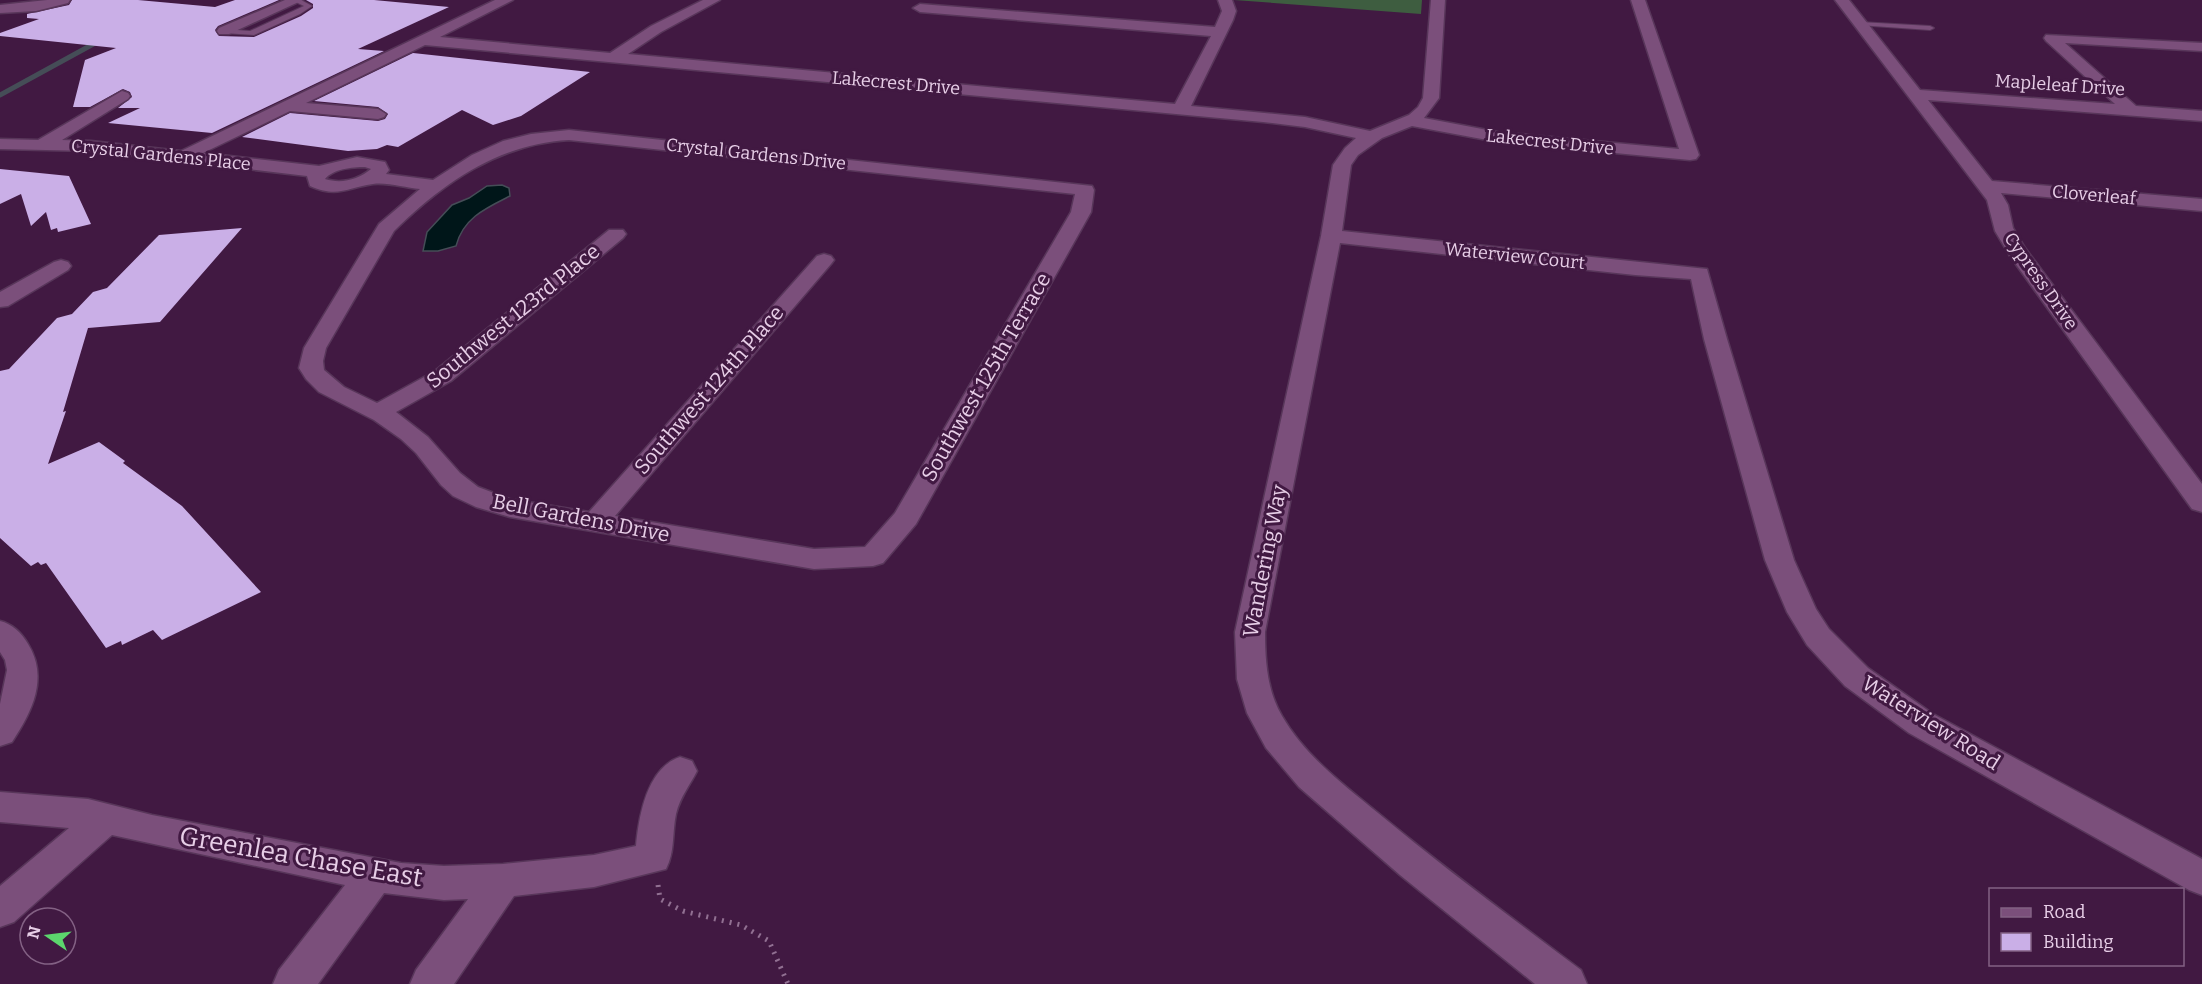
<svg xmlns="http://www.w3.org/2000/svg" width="2202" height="984" font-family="Bitter,serif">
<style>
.green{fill:#3e5d40}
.water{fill:#001619;stroke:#454d57;stroke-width:1.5}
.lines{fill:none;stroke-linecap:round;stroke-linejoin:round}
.stream{stroke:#454d57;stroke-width:5}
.building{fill:#caafe7}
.service-casing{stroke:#58365a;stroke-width:2}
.minor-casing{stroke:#58365a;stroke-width:3}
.path{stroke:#917092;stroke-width:5;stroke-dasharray:2 6;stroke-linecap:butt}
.service{fill:#7b4f7b;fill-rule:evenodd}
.minor{fill:#7b4f7b;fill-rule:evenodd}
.labels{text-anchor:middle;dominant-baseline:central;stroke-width:6;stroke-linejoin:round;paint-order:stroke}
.far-street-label{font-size:18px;fill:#e7cee7;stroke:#411942}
.street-label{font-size:21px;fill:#e7cee7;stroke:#411942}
.near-street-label{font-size:26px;fill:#e7cee7;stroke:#411942}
</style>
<rect width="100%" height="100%" fill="#411942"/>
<!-- green -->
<path class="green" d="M1234 0H1422L1421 14Z"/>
<!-- water -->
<path class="water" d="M502 185 509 188 510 196C486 208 463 218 456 246L438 251H423L427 232 452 205 469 198 487 186Z"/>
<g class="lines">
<!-- stream -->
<path class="stream" d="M0 95 97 42"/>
</g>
<!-- building -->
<g class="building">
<path d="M72 0H138L215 7 235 0H279L218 26 215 30 219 36 254 37 301 16 313 8V4L306 0H374L449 7 358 49 384 51 212 133 108 123 140 108H118L132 97 130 92 123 89 90 107H73L85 60 116 48 0 36V33L39 19 27 18V14L69 5Z"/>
<path d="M413 53 590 72 521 116 493 125 462 110 398 147 387 145 377 149 348 151 242 137 290 113 378 121 385 119 388 114 378 107 314 101Z"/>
<path d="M0 169 69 176 91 224 58 232 57 228 51 230 46 212 31 226 21 194 0 204Z"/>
<path d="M242 228 160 322 88 328 63 412 66 411 48 464 99 442 125 461 123 463 182 506 261 592 162 640 153 630 122 645 121 641 106 648 46 563 41 565 38 562 31 566 0 538V371L9 369 57 318 72 314 93 292 107 288 159 235Z"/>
</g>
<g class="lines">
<defs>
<g id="service">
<path d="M292 0H301L312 6 300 14 254 35 224 33 220 31 224 29 250 31 304 6Z"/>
<path d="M1860 22 1930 26 1934 28 1930 30 1858 25Z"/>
</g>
<g id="minor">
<path d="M47 0H70L68 3 36 11 0 13V5Z"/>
<path d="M285 0H303L229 34H219L217 31 219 28Z"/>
<path d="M495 0H513L440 37 610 53 651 26 703 0H720L661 32 628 54 1175 104 1211 36 920 12 913 8 920 4 1215 27 1222 11 1218 0H1232L1236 11 1233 20 1191 106 1305 117 1370 131 1409 115 1418 107 1423 98 1431 0H1445L1439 98 1424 118 1498 132 1679 149 1631 0H1645L1699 155 1696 159 1690 160 1498 142 1412 126 1382 138 1358 155 1351 165 1342 231 1707 269 1727 339 1794 560 1816 609 1829 629 1868 668 1933 714 2202 859V895L2189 890 1909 733 1845 686 1807 645 1787 612 1765 560 1704 339 1691 279 1635 275 1340 243 1265 632C1265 660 1267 691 1282 716 1305 756 1344 785 1378 813 1444 868 1513 919 1581 970L1587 984H1535L1400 875 1299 787 1266 748 1247 713 1237 679 1235 632 1321 236 1333 165 1345 148 1356 138 1305 127 1263 122 425 45 306 103 378 109 386 114 384 117 378 119 290 111 203 153 319 166 357 157 385 162 389 170 386 174 433 180 472 155 503 141 531 134 569 130 1092 186 1094 190 1091 212 916 524 883 563 873 566 814 569 510 517 476 507 453 496 441 485 416 453 401 439 374 420 319 392 306 379 299 368 304 348 379 224 420 189C406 188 387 182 373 184 346 188 338 198 310 186L307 176 91 151 0 149V139L38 140 122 91 128 93 130 96 128 99 62 140 91 141 181 151ZM569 140 1075 194 1071 212 895 513 865 547 814 549 615 516 831 264 834 260 831 256 824 254 817 256 589 512 510 499 478 487 460 473 428 437 396 412 451 381 623 238 626 234 623 230H609L435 371 377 403 344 387 324 370 323 361 326 348 394 231C443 183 498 144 569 140ZM365 167 371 169C358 180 341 184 325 179 333 169 352 167 365 167Z"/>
<path d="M1835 0H1849L1920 90 2115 104 2046 41 2044 38 2046 35 2202 43V51L2065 43 2136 106 2202 111V121L1928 100 1992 181 2202 199V211L2001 193 2008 205 2013 228 2025 248 2202 484V512L2192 509 2010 256 1995 231 1987 200Z"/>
<path d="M61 260 68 262 71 266 68 270 8 306 0 307V292L54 262Z"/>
<path d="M0 621C12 624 21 632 28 644 49 678 32 712 12 742L0 746V704L7 670 5 660 0 652Z"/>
<path d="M680 757 692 761 697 771C690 785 680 797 676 814 672 833 675 852 666 869L594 887 514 896 454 984H410L416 970 468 899 444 900 384 893 318 984H273L279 970 345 885 112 835 14 922 0 927V886L69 828 0 822V792L88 799 152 815 401 863 444 866 503 864 594 855 636 846C639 815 647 768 680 757Z"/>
</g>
</defs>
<!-- service casing -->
<use href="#service" class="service-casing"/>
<!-- minor casing -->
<use href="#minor" class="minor-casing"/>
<!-- path -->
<path class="path" d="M658 885 660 899 683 911 741 925 769 941 788 984"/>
<!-- service -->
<use href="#service" class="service"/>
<!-- minor -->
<use href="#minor" class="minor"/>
</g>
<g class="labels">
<!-- far-street labels -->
<g class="far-street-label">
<text transform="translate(896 83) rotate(5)">Lakecrest Drive</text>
<text transform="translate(2060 85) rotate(4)">Mapleleaf Drive</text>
<text transform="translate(1550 142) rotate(6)">Lakecrest Drive</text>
<text transform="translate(756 154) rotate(6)">Crystal Gardens Drive</text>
<text transform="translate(161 155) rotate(6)">Crystal Gardens Place</text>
<text transform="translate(2094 195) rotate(5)">Cloverleaf</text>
<text transform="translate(1515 256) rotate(6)">Waterview Court</text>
<text transform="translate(2041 281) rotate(55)">Cypress Drive</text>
</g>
<!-- street labels -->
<g class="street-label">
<text transform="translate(513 316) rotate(-39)">Southwest 123rd Place</text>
<text transform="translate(986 377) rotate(-60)">Southwest 125th Terrace</text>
<text transform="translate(709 390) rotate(-49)">Southwest 124th Place</text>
<text transform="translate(581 518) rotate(11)">Bell Gardens Drive</text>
<text transform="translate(1265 561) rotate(-79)">Wandering Way</text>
<text transform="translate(1931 723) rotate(32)">Waterview Road</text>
</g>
<!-- near-street labels -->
<g class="near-street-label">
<text transform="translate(301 857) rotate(10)">Greenlea Chase East</text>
</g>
</g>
<!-- legend -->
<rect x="1989" y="888" width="195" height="78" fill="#411942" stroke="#836184" stroke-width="1.5"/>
<rect x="2001" y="908" width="30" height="9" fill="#7b4f7b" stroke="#836184" stroke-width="1.5"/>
<text x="2043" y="918" font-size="18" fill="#e7cee7">Road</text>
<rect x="2001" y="933" width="30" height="18" fill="#caafe7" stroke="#836184" stroke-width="1.5"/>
<text x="2043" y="948" font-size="18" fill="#e7cee7">Building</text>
<!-- north arrow -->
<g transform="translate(48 936) rotate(284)"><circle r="28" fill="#411942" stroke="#836184" stroke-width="1.5"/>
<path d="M0-4.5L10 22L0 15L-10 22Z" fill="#5cd56d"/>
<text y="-9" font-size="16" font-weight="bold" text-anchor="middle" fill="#e7cee7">N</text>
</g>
</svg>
